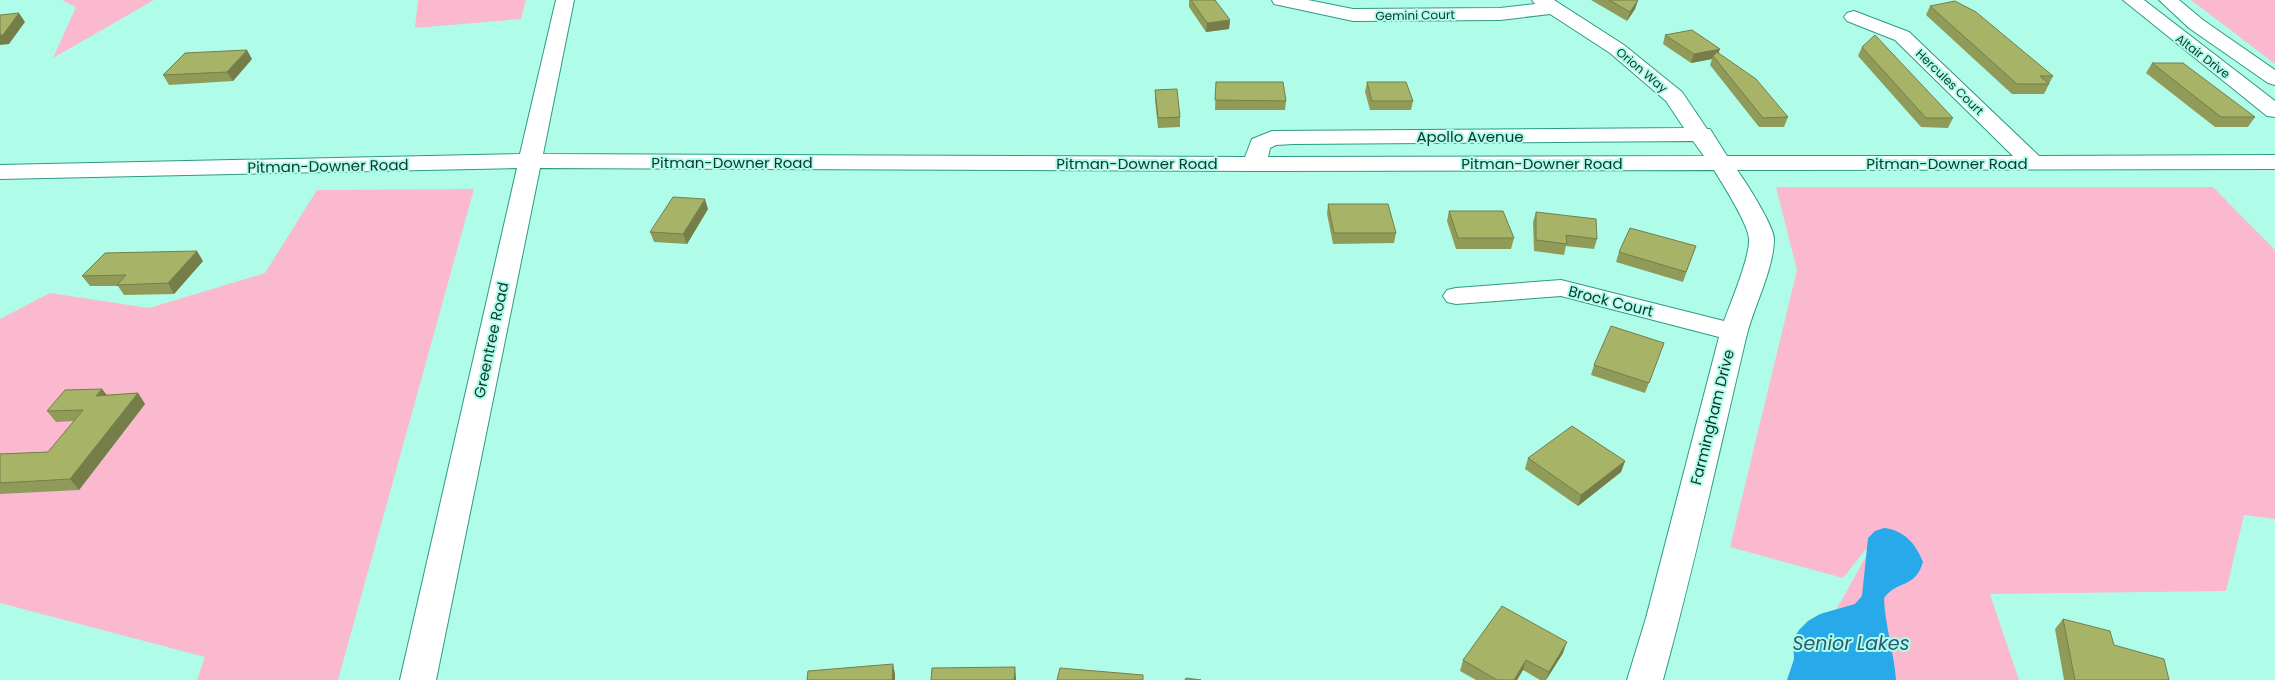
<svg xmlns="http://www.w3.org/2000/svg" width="2275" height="680" font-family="Poppins,sans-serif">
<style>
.green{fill:#fab9cf}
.water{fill:#27a9ea}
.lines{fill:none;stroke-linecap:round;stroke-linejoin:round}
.minor-casing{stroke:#2e9a85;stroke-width:2}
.minor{fill:#fff;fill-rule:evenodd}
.wall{fill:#909b59}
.shaded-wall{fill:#757e49}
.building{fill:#a7b468;stroke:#757e49}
.labels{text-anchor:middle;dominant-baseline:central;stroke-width:4;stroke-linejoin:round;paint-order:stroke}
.far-street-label{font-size:12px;fill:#0a382f;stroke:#affde9}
.street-label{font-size:15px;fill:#0a382f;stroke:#affde9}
.near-water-label{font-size:19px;font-style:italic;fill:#2a5975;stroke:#affde9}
</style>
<rect width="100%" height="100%" fill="#affde9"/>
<!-- green -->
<g class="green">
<path d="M62 0H154L53 58 76 7Z"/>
<path d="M418 0H526L521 19 415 28Z"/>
<path d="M2191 0H2275V64Z"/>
<path d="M1776 187H2213L2275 250V519L2244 515 2226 591 1990 594 2019 680H1797L1879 533 1843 578 1730 547 1797 270Z"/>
<path d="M474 189 338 680H197L205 657 0 603V319L50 293 149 308 265 273 317 190Z"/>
</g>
<!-- water -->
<path class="water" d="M1884 528C1904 530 1916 544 1923 562 1915 589 1897 580 1884 598 1885 626 1894 652 1896 680H1787L1794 659 1793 640 1799 630 1808 621 1820 614 1855 604 1862 596 1868 538 1875 531Z"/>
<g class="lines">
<defs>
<g id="minor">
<path d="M556 0H574L543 154 1245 157 1252 139 1272 131 1684 128 1666 101 1610 53 1550 14 1500 20 1353 21 1274 4 1272 0H1308L1353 9 1500 8 1535 4 1532 0H1554L1624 45 1682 92 1707 129H1710L1727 156H2013L1895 40 1847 21 1844 17 1847 13 1854 11 1909 32 2039 156 2275 155V169L1737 170C1746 182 1774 226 1774 239 1774 269 1753 308 1746 338 1719 452 1694 567 1663 680H1627L1646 618 1719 337 1561 296 1456 304 1447 302 1443 296 1447 290 1456 288 1561 280 1724 321C1731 302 1750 257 1749 239 1749 225 1722 183 1714 170L1255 171 540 168 436 680H400L517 168 0 179V165L520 154ZM1693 141 1704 156 1268 157 1270 148 1276 145 1294 144Z"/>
<path d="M2123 0H2144L2275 101V117L2267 116Z"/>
<path d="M2159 0H2179L2203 20 2275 70V85L2268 83 2189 28Z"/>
</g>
</defs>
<!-- minor casing -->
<use href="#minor" class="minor-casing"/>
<!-- minor -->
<use href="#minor" class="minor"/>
</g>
<!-- wall -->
<g class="wall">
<path d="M1189 0H1215L1230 20 1229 29 1206 32 1189 7Z"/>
<path d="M1591 0H1638L1635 9 1627 21Z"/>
<path d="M1930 6 2053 76 2044 94H2012L1926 15Z"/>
<path d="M1665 35 1719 53 1788 117 1784 127H1759L1710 65 1712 59 1691 63 1663 44Z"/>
<path d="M1862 47 1953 118 1948 128 1921 127 1858 56Z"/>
<path d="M252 59 233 81 169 85 163 75Z"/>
<path d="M2152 63 2255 117 2248 127H2215L2146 73Z"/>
<path d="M1216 82 1286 101 1285 110H1215Z"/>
<path d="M1367 82 1413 101 1411 110H1370L1365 92Z"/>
<path d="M1155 90 1180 117V127L1158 128 1155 100Z"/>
<path d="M1328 204 1396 233 1394 243 1333 244 1327 214Z"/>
<path d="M708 209 687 244 654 242 650 232Z"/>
<path d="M1449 211 1514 238 1511 249H1456L1447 221Z"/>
<path d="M1536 212 1597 239 1594 249 1566 246 1564 255 1534 251 1533 222Z"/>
<path d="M1696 246 1683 282 1616 262 1619 252Z"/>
<path d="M203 261 174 294 124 295 118 286H90L82 276Z"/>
<path d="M1664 343 1645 393 1591 375 1594 365Z"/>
<path d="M102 389 106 395 138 393 145 404 79 490 0 494V454L48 452 74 421 56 422 47 411Z"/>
<path d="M1528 458 1625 461 1621 472 1578 506 1525 469Z"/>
<path d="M2063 619 2114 645 2169 680H2064L2055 629Z"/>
<path d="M1563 653 1546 680H1540L1523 670 1517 680H1476L1460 671 1463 660Z"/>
</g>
<!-- shaded-wall -->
<g class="shaded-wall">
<path d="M1638 0 1635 9 1627 21 1630 12Z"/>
<path d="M19 13 25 22 9 44 0 45V35Z"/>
<path d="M1230 20 1229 29 1206 32 1207 23Z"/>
<path d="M1720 49 1717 58 1713 56 1712 59 1691 63 1694 54Z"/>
<path d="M247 50 252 59 233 81 227 72Z"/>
<path d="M705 199 708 209 687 244 683 234Z"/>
<path d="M197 251 203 261 174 294 168 283Z"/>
<path d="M102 389 110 399 96 396Z"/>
<path d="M138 393 145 404 79 490 70 479Z"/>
<path d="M1625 461 1621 472 1578 506 1581 495Z"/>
<path d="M1567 642 1563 653 1546 680 1549 672Z"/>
<path d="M1526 660 1523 670 1517 680H1514Z"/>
<path d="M893 664 895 674V680H892Z"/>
<path d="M1015 667 1016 677V680H1014Z"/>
</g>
<!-- building -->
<g class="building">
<path d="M1191 0H1215L1230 20 1207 23Z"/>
<path d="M1609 0H1638L1630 12Z"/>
<path d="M1955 1 1976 12 2053 76H2040L2049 84H2017L1930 6Z"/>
<path d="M19 13 3 35H0V15Z"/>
<path d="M1692 30 1720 49 1694 54 1665 35Z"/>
<path d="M1875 35 1953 118H1926L1862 47Z"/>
<path d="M247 50 227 72 163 75 185 53Z"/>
<path d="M1717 52 1756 79 1788 117 1763 118 1713 56Z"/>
<path d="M2152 63H2183L2255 117H2221Z"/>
<path d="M1216 82H1283L1286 101 1215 100Z"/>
<path d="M1367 82H1406L1413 101H1372Z"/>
<path d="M1177 89 1180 117 1158 118 1155 90Z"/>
<path d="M673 197 705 199 683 234 650 232Z"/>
<path d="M1328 204H1388L1396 233H1334Z"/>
<path d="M1449 211H1503L1514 238H1458Z"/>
<path d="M1536 212 1596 219 1597 239 1566 235 1567 244 1536 240Z"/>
<path d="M1630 228 1696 246 1686 272 1619 252Z"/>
<path d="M197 251 168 283 117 285 126 275 82 276 105 253Z"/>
<path d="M1611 326 1664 343 1649 383 1594 365Z"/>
<path d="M102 389 96 396 138 393 70 479 0 483V454L48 452 83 410 47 411 65 390Z"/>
<path d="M1572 426 1625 461 1581 495 1528 458Z"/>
<path d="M1502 606 1567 642 1549 672 1526 660 1514 680H1497L1463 660Z"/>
<path d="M2063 619 2110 631 2114 645 2164 659 2169 680H2075Z"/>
<path d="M893 664 892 680H807L808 671Z"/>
<path d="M1015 667 1014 680H931L932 668Z"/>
<path d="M1060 668 1143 675V680H1057Z"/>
<path d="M1186 678 1201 680H1185Z"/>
</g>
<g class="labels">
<!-- far-street labels -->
<g class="far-street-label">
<text transform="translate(1415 15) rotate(-1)">Gemini Court</text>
<text transform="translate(2203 56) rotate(37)">Altair Drive</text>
<text transform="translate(1642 70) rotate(40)">Orion Way</text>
<text transform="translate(1950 82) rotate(44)">Hercules Court</text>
</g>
<!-- street labels -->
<g class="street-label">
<text x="1470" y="136">Apollo Avenue</text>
<text x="732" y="162">Pitman-Downer Road</text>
<text x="1137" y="163">Pitman-Downer Road</text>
<text x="1542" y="163">Pitman-Downer Road</text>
<text x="1947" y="163">Pitman-Downer Road</text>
<text transform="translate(328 166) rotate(-1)">Pitman-Downer Road</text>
<text transform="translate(1611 301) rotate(14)">Brock Court</text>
<text transform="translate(491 340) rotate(-78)">Greentree Road</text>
<text transform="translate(1712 417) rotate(-76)">Farmingham Drive</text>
</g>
<!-- near-water labels -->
<g class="near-water-label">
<text x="1851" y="643">Senior Lakes</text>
</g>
</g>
</svg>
